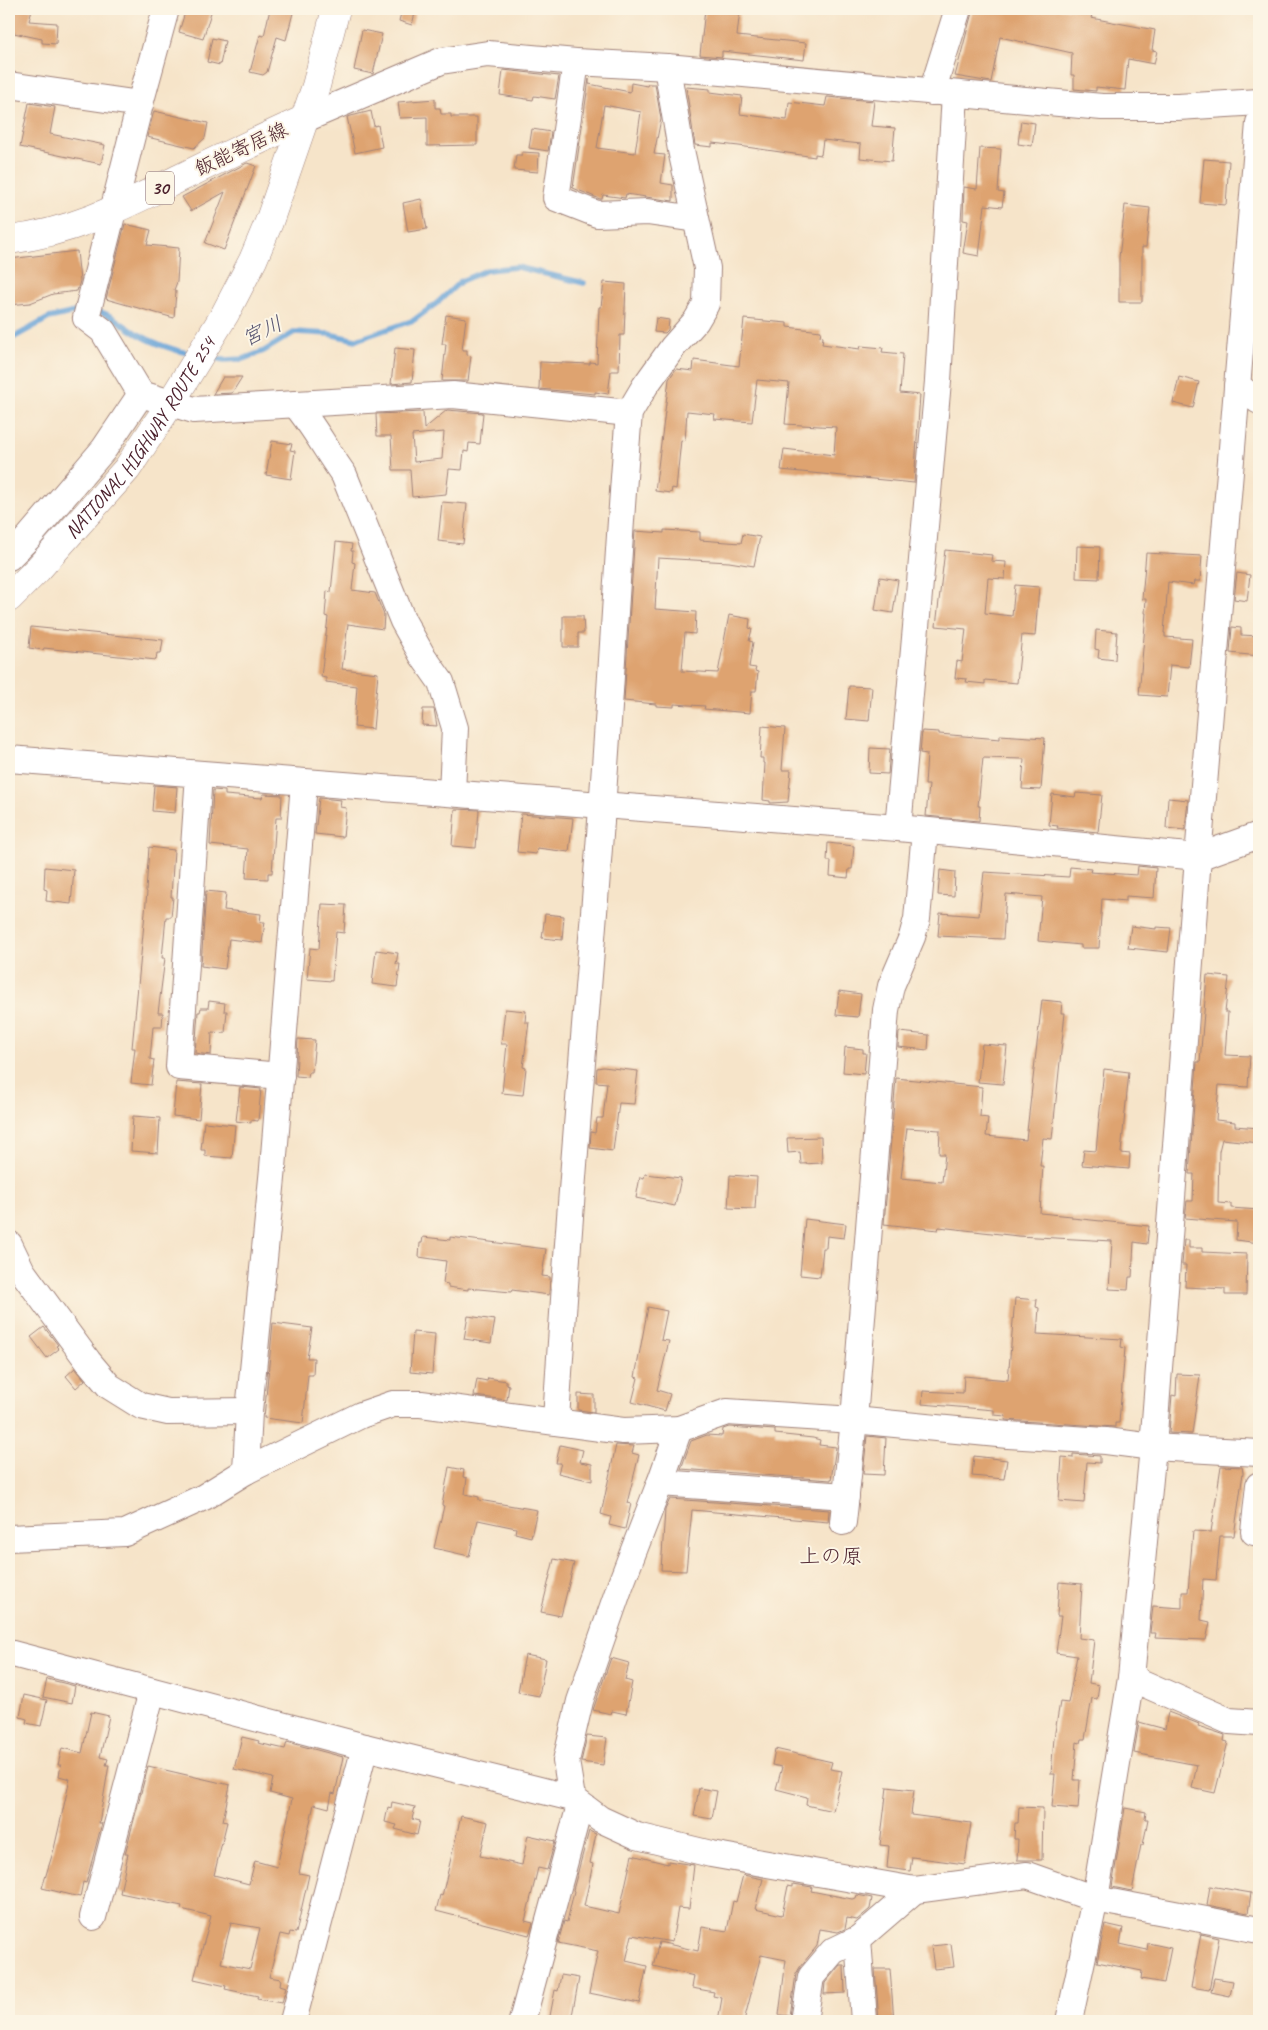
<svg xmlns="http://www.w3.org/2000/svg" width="1268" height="2030" font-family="Caveat,'Klee One',sans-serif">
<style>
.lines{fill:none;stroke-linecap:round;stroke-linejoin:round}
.stream{stroke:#66a2d7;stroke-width:5.5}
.building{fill:#dea36f;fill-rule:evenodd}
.minor-casing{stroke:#a0827a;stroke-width:28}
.major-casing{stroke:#a0827a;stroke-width:29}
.highway-casing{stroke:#a0827a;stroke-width:29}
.minor{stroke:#fff;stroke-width:26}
.major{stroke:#fff;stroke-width:28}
.highway{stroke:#fff;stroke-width:28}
.labels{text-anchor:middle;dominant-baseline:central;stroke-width:4;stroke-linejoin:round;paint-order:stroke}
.shield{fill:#fcf5e5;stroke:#7f5f63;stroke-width:1}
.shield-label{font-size:19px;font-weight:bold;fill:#4a1f2b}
.street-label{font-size:20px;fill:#4a1f2b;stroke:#fcf5e5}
.water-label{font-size:21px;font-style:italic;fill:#555370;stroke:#fcf5e5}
.neighbourhood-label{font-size:21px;fill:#4a1f2b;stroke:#fcf5e5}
</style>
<rect width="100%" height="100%" fill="#fcf5e5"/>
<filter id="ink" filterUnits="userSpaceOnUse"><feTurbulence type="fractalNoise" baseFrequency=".02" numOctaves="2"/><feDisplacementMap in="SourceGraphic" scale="10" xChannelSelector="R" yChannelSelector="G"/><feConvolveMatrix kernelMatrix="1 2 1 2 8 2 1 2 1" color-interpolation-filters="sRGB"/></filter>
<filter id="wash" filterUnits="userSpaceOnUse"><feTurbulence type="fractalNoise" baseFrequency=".0096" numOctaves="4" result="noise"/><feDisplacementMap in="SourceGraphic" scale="20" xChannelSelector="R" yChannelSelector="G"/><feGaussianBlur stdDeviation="1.12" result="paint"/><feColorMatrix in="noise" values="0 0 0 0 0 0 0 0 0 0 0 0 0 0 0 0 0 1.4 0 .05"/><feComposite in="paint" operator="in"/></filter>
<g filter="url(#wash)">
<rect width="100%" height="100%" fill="#f6e4c9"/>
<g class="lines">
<!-- stream -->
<g class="stream">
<path d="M94 311C110 312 122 325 136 333 153 343 172 350 192 354"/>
<path d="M9 340 49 318 79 311"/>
<path d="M208 357 224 360 243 359 264 351 295 332 329 334 356 340 414 320 437 303 461 281 487 270 517 267 584 283"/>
</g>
</g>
<g id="blocks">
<!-- building -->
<g class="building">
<path d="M9 9H32L29 21 57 23 56 44 42 43V39L9 32 11 23 9 22Z"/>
<path d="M186 9H212L203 39 179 32Z"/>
<path d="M270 9H294L286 40 277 37 267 72 263 75 250 72 260 35 264 36Z"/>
<path d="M402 9H416L412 25 399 21Z"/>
<path d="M705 9H740L737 36 806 43 804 60 722 51V57L700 55Z"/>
<path d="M973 9H1087L1085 14 1092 15 1091 18 1155 30 1152 50 1157 51 1154 64 1128 59 1125 90 1096 87V91L1074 89V75H1071L1072 53 1000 37 991 82 955 76Z"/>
<path d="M362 30 382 34 373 74 354 70Z"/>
<path d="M212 38 225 41 220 65 207 62Z"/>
<path d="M503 70 559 76 555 99 534 96 533 100 500 95Z"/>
<path d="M589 79V84L630 92 631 83 647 86 648 84H655L661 119 654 154 665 155 661 183 673 185V201L626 194 625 198 603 195 602 199H600L573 188ZM604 105 641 112 635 153 597 148Z"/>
<path d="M686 87 710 89V92L742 96 740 114 787 120 789 102 825 106 827 97 874 101 871 126 895 128 892 161 860 158 861 144 823 140 821 155 815 154V157L739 146 712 143V147L695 145Z"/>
<path d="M435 99V108H440L441 114H451V117H477V145L427 146V117L400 118 398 102Z"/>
<path d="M29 103 55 107 50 134 105 145 101 164 20 147Z"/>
<path d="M154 111 208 123 205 138 194 148 147 137Z"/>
<path d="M371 111 374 126 378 125 382 147 355 153 347 117Z"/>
<path d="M1021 121 1035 123 1032 146 1018 144Z"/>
<path d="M532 129 551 132 548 151 529 148Z"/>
<path d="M980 148 1001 149 998 192 1004 193 1002 207 985 205 979 256 963 253 968 221 963 220 964 187 977 189Z"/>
<path d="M522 152 539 153 538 172 514 170 516 155H522Z"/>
<path d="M1204 159 1229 161 1226 205 1200 203Z"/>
<path d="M247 163 256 166 224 250 205 243 225 192 191 211 182 197Z"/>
<path d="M421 199 427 229 408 232 403 203Z"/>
<path d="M1125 205 1150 208 1146 247H1142V302H1119V258Z"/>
<path d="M125 224 151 230 147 245 179 248 177 282 174 290 176 291 174 318 106 299Z"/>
<path d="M77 251 80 281 77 291 53 294 30 303 9 305V259Z"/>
<path d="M604 282 626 284 624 335H620L619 371H611L608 394 595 392V394L539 389 540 362 590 364V362L597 363 599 307H601Z"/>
<path d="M446 315 466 318 462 350H467V355L471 356 468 381H442L446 344H442Z"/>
<path d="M656 318 669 320 668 330 665 333 654 332Z"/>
<path d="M744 319 787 323V327L821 331 820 336 823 337 822 344 860 349 861 346 883 348 882 352 903 354 900 393 920 395 914 483 781 470 784 449 834 455 836 427 785 424 789 383 757 380 752 422 714 419 715 414 687 411 685 441 681 440 676 489 672 488 671 493 655 491 669 379 676 369 693 371 694 360 739 366Z"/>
<path d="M395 348 415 350 412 382 391 384Z"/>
<path d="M223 377H242L232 393 213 394Z"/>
<path d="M1179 377 1199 382 1193 408 1173 403Z"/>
<path d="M447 410 483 413 480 444 469 443 468 452 464 451 462 470 449 469 446 494 412 497 410 470H393L391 436H377L376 414 423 412 424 429ZM444 432 442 459 414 462 412 435Z"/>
<path d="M272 441 292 444 290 450 295 451 291 479 266 475Z"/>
<path d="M442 502 467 504 463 544 438 541Z"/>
<path d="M664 530 700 532V540L741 543 743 534 760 537 754 566 729 562 658 558 655 609 696 612 695 634 685 633 682 671 718 673 729 615 750 619 749 628 752 629 749 641 753 642 749 667 756 668 755 671 758 672 756 691H752L750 713 704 709 705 706 674 704V707L656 706V704L624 701 635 531 664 533Z"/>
<path d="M336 542 352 544 351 551H353L352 562 355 563 352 590 375 593 384 615 383 629 348 624 342 669 378 673 373 729 354 727 357 686 326 682V678L321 677 328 617 325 616 327 591 331 592Z"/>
<path d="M1077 546 1100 547 1099 579 1076 578Z"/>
<path d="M945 550 992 555 991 561 1006 562 1005 579 988 578 985 613 1012 616 1015 585 1039 587 1035 636 1022 635 1017 683 985 680V684L966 682 967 679 955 678 957 661 962 662 966 629 936 626Z"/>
<path d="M1146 553 1202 556 1200 581H1195L1194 585 1168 582 1164 633H1165V637L1192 639 1189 667 1170 665 1167 697 1139 695 1146 613H1145L1146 599H1142Z"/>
<path d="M1237 573 1250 575 1247 601 1234 599Z"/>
<path d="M880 577 898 580 893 613 875 610Z"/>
<path d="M563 616H583L584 633H578V647H563Z"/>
<path d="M31 627 163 640 161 653H157L156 660 44 648 43 650 29 648Z"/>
<path d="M1232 627 1241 628V635L1259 636V656L1230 653Z"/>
<path d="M1096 630 1117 632 1115 660 1098 658 1099 650 1095 649Z"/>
<path d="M849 686 872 687 869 721 846 719Z"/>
<path d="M423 709H434L437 726 422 725Z"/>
<path d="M762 726 785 728 782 770H791L788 802 770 803V801L763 800 765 763H763V758H760Z"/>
<path d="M922 731 939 732V734L1000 739V735L1045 738 1041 790 1022 789 1024 759 983 758 978 806H980L979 821 926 816 929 785H925L927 754 920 753Z"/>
<path d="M870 748 890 749 888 774 869 773Z"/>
<path d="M154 785 177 787 175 813 152 811Z"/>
<path d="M213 790 225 791V795L262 798 263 794 282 795 281 818H276L272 873H268V879L246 878 248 849 210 845Z"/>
<path d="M1076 793 1102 795 1098 832 1057 828 1058 826 1049 825 1052 794 1075 797Z"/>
<path d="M319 798 341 800 340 807 346 808 343 837 315 834Z"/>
<path d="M1168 798 1188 800 1185 830 1166 828Z"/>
<path d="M455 809 479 810 476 848 452 846Z"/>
<path d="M521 814 573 818 569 852 537 848 536 854 517 852Z"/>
<path d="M828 843 854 846 852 869H849L848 878 830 876 831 861H827Z"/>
<path d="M149 847 174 850 171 897H173L171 917H166L162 958H165L158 1013H163L162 1027H153L150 1059 154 1060 151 1085 131 1083 135 1048H132L147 892 146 891Z"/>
<path d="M1138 866 1156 868 1154 898 1126 896V901L1102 899 1099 948H1081V945L1038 941 1042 897 1006 894 1003 939 938 936 940 913 979 916 984 872 1069 877 1070 867 1091 869 1090 872 1137 875Z"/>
<path d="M45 867 74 870 71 904 46 901 47 890 44 889Z"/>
<path d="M940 870 955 872 954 896 938 895Z"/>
<path d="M206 891 226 893 224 910 261 914 260 922H265L262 943 229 939 225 969 201 966Z"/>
<path d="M322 904 346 905 344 933 336 932 332 981 307 979 310 948 319 949Z"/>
<path d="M545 914 564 916 562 940 542 938Z"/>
<path d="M1131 926 1156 929V927L1171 928 1168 952 1128 948Z"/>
<path d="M376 950 398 953 396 964H400L397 987 372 984Z"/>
<path d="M1207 975 1229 977 1225 1012H1228L1225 1055 1250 1056 1248 1087 1219 1085 1216 1120 1235 1122V1126L1259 1128V1143L1222 1139 1219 1151 1218 1203 1231 1204V1208L1259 1210V1243L1236 1240 1237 1222 1185 1218 1187 1201H1193L1194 1174H1189L1197 1062H1200Z"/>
<path d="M839 991 861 994 858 1017 836 1015Z"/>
<path d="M1042 1000 1062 1002 1061 1013H1065L1052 1139 1043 1138 1040 1166H1043L1040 1213 1072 1216V1218L1149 1226 1147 1244 1134 1242 1132 1277H1129L1128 1290 1109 1289 1112 1241 1018 1236 939 1227 938 1230 884 1224 896 1078 982 1087 980 1117 988 1118 986 1136 1026 1140ZM907 1128 940 1130 939 1154H945L942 1182 901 1178Z"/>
<path d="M209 1001 225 1003 224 1011H227L225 1033 212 1032 211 1055 195 1053 198 1012H200L201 1008H208Z"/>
<path d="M505 1009 526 1011 525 1022H529L523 1067 526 1068 523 1095 502 1093 507 1044H501Z"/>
<path d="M899 1032 929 1035 928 1050 898 1047Z"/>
<path d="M298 1039 315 1040 312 1072H309L308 1077 296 1076Z"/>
<path d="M982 1044 1007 1046 1003 1084 978 1082Z"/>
<path d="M845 1047 863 1049V1053H866L864 1074 843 1072Z"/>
<path d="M603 1067 638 1071 634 1104 619 1103 613 1151 590 1148 591 1132 595 1133 597 1118H603L607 1083 596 1082 597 1068Z"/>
<path d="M1104 1069 1129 1072 1121 1153 1130 1154 1129 1169 1082 1165 1084 1150 1096 1151Z"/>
<path d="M176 1082 202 1084 199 1119 173 1116Z"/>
<path d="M240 1087 261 1089 258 1121 251 1120V1123L236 1121Z"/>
<path d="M133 1116 160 1118 158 1153 131 1151Z"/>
<path d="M204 1122 235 1125 232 1158 205 1156V1150H201Z"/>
<path d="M821 1137 822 1163 801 1164 800 1152 788 1153 787 1138Z"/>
<path d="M645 1174 681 1178 675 1206 636 1198 640 1177 644 1178Z"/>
<path d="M730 1175 757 1177 755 1209 728 1208Z"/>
<path d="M805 1219 846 1224 844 1238 827 1236 826 1248H823L820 1277 800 1275Z"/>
<path d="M423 1237 450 1240V1237L546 1249 542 1276 550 1277 549 1295 512 1290 511 1292 468 1288V1290L448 1287V1284L443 1283 446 1261 419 1257 420 1243H422Z"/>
<path d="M1184 1240H1189V1248H1202V1252L1247 1254 1246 1295H1225V1289L1185 1287 1186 1265H1182Z"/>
<path d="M1015 1298 1037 1300 1036 1307 1039 1308 1037 1334 1122 1339 1121 1347 1125 1348 1119 1423H1115V1427L1005 1420 1006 1416 994 1415V1410L922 1404 923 1391 963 1393 964 1376 1008 1380Z"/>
<path d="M648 1307 667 1311 661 1340 669 1341 657 1390 670 1394 665 1411 632 1402 638 1378 635 1377Z"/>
<path d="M468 1316 495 1320 491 1343 464 1339Z"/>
<path d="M273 1323 312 1328 307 1358H314L313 1375H308L303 1423 264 1418Z"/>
<path d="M44 1327 58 1345 56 1346 59 1349 47 1358 31 1337Z"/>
<path d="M413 1332 435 1334 432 1374 410 1372Z"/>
<path d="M75 1368 85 1380 76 1388 66 1376Z"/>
<path d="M1177 1374 1200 1375 1192 1434 1169 1433 1172 1395 1176 1396Z"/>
<path d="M488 1378 506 1381V1384L509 1385 507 1400 474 1396 477 1379 487 1381Z"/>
<path d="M578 1394 594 1395V1412L578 1410Z"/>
<path d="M729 1427 775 1430V1434L813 1438 820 1440 819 1445 836 1447 831 1480 681 1469 691 1441 707 1435 722 1436 723 1429Z"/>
<path d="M867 1436 886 1438 884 1475 863 1474Z"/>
<path d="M560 1445 583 1450 580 1462 592 1464V1481L558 1473 561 1463H556Z"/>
<path d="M616 1445 634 1446 632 1453 639 1455 627 1503 631 1504 625 1529 609 1525 611 1517 601 1514Z"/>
<path d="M1073 1454 1100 1456V1463L1087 1462 1084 1503 1059 1501 1062 1457 1073 1458Z"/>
<path d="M974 1456 1007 1460 1004 1479 972 1476Z"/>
<path d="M1221 1466 1242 1467 1243 1473 1234 1536H1220L1216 1580 1203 1579 1201 1620 1210 1622 1206 1640 1155 1638 1156 1633H1150L1153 1606 1182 1608V1592H1188L1193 1531 1211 1532Z"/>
<path d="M449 1467 464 1470 463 1477 467 1478 465 1494 479 1497V1500L537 1510 531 1537 515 1533 516 1528 478 1520 469 1556 434 1548 444 1506 442 1505Z"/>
<path d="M670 1499 829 1510 828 1522 692 1510 686 1571 661 1570 665 1510Z"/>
<path d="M554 1559 574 1563 561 1616 541 1612Z"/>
<path d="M1059 1582 1082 1584 1079 1638 1094 1640 1089 1683 1099 1685 1097 1699 1092 1698 1085 1739H1081L1080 1743 1077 1742 1074 1780H1080L1078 1809 1052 1807 1055 1774H1051L1054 1738 1060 1702 1068 1703 1077 1656 1056 1653 1061 1616H1057Z"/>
<path d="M525 1655 546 1659 539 1696 518 1692Z"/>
<path d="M611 1658 629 1663 625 1680 632 1682 626 1714 612 1711 611 1714 593 1710Z"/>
<path d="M47 1679 75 1686 72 1703 43 1697Z"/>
<path d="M24 1695 47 1700 41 1726 26 1723 27 1719 20 1717Z"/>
<path d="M91 1712 109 1716 100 1757 108 1759 106 1765H109L99 1823H102L86 1883 83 1882 80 1897 42 1888 54 1849 70 1779 59 1776 61 1765H58L62 1748 82 1753Z"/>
<path d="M1168 1712 1199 1724 1198 1726 1225 1735 1224 1741 1228 1742 1215 1793 1192 1788 1197 1765 1134 1753 1139 1722 1165 1729Z"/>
<path d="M587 1736 607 1738 603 1765 581 1762Z"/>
<path d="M242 1737 259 1741 258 1743 285 1749 287 1742 343 1757 335 1794 332 1793 329 1808 314 1804 299 1873 309 1875 296 1933 290 1932 289 1936 280 1934 269 1977 281 1979 280 1985 286 1987 282 2003 257 1999 258 1996 225 1989 226 1986 194 1979 211 1916 181 1909 182 1906 120 1893 128 1854H125L148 1766 230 1785 223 1821 227 1822 214 1875 249 1884 255 1861 277 1867 292 1799 270 1793 273 1778 234 1769ZM231 1923 260 1928 250 1969 221 1963Z"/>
<path d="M775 1749 832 1762 830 1769 842 1771 833 1811 806 1805 807 1797 776 1789 782 1767 772 1765Z"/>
<path d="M887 1787 914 1790 911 1815 971 1823 965 1864 912 1857 910 1871 887 1868 889 1846 880 1845Z"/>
<path d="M699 1788 717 1791 712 1819 694 1816Z"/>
<path d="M392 1802 415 1807 412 1819 420 1821 417 1835 395 1829 397 1825 385 1822 388 1807 391 1808Z"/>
<path d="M1019 1807 1043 1808 1042 1860H1017L1018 1839H1014L1015 1823H1018Z"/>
<path d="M1125 1808 1146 1812 1145 1819H1148L1143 1845H1141L1132 1891 1112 1887Z"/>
<path d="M461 1816 488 1822 480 1856 522 1865 528 1835 555 1841 547 1870 538 1868 525 1921 533 1923 529 1935 436 1911 440 1895 442 1896Z"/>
<path d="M589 1831 596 1834 590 1863 593 1864 584 1906 619 1914 632 1855 668 1864V1861L694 1865 689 1909 678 1908 672 1942 632 1935 626 1961 647 1966 639 2003 589 1993 598 1951 558 1943 564 1921 567 1922 574 1891 573 1890Z"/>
<path d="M743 1875 763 1879 755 1909 782 1915 788 1886 793 1887V1884L812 1887 811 1891 852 1899 856 1898 857 1895 872 1898 870 1909 857 1920 847 1918 845 1929 838 1932 820 1929 817 1946 800 1967 796 1974 790 2016 779 2015 786 1960 761 1955 744 2021H718L722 1998 713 1996 714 1992 692 1988 694 1976 653 1966 659 1942 698 1951 702 1927 727 1931 733 1901 736 1902Z"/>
<path d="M1210 1886 1251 1893 1248 1913 1207 1905Z"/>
<path d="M1105 1924 1123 1928 1120 1944 1147 1950 1148 1943 1171 1948 1164 1983 1141 1979 1142 1971 1097 1962Z"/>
<path d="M1201 1934 1219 1938 1209 1990 1191 1987Z"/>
<path d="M951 1944 954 1967 934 1969 931 1946Z"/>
<path d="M840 1965H844L845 1993 824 1994 825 1983Z"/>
<path d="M875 1969H890L894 2021H879Z"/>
<path d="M561 1975 579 1978 571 2021H549L555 1990 558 1991Z"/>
<path d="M1214 1978 1233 1981 1230 1996 1211 1992Z"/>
</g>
</g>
</g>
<g filter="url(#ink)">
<use href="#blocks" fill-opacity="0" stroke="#a0827a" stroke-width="1"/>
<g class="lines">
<defs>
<g id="minor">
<path d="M166 9 140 104 86 318 103 331 141 394 194 410 453 395 629 413"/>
<path d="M576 62 556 198 597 214 647 212 696 219"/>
<path d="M9 85 140 104"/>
<path d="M932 92 958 9"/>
<path d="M305 119 441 61 488 54 576 62 667 67 1102 107H1178L1259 102"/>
<path d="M1237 386 1259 401"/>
<path d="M295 404C314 426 327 452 344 475L403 621 422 655 441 682 455 728 452 793"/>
<path d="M9 557 28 538 104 449 141 394"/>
<path d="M9 759 898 828 1198 857 1259 835"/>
<path d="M199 774 179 1067 281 1076"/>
<path d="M898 828 938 381 955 94"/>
<path d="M9 1244 22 1271 88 1361 109 1386 141 1406 168 1412 249 1411"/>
<path d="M556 1421C568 1216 587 1012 602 808 612 676 618 544 629 413L645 386 673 347 696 321 706 304 707 268 681 150 667 67"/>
<path d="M246 1471 249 1411 273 1168 304 783"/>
<path d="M660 1483 846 1496"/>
<path d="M843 1522 854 1420 886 1010 891 986 912 937 917 919 925 831"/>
<path d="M1254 1532 1259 1485"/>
<path d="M9 1538 125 1533 204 1497 246 1471 361 1415 393 1404H421L623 1431 679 1429 727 1412 854 1420 1008 1435 1106 1441 1153 1447 1259 1453"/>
<path d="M9 1653 365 1747 572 1798 600 1819 637 1836 711 1854 915 1890 1027 1875 1095 1899 1259 1930"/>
<path d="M1131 1678 1229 1721 1259 1723"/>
<path d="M572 1798 566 1761 580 1701 620 1586 660 1483 679 1429"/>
<path d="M93 1917 152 1691"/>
<path d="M858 1939 864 2021"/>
<path d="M293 2021 365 1747"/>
<path d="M522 2021 580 1805"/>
<path d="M804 2021 811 1977 833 1951 858 1939 915 1890"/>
<path d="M1069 2021 1095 1899 1131 1678 1153 1447 1198 857 1259 123"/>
</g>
<path id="major" d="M9 240C74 232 123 206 180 178 221 158 263 138 305 119"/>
<g id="highway">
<path id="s1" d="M9 598 38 569 127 469 170 404 225 314 253 260 269 222 316 86 336 9"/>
</g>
</defs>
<!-- minor casing -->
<use href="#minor" class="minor-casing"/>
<!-- major casing -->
<use href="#major" class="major-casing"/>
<!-- highway casing -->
<use href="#highway" class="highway-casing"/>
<!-- minor -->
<use href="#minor" class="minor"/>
<!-- major -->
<use href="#major" class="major"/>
<!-- highway -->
<use href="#highway" class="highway"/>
</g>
</g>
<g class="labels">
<!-- shield labels -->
<rect class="shield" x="146" y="171.5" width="28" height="33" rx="4"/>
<g class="shield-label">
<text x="160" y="188">30</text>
</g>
<!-- street labels -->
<g class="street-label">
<text transform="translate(241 149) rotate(-25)">飯能寄居線</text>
<text stroke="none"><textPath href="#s1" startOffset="208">NATIONAL HIGHWAY ROUTE 254</textPath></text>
</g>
<!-- water labels -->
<g class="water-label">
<text transform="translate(262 331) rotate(-25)">宮川</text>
</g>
<!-- neighbourhood labels -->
<g class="neighbourhood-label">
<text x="831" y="1556">上の原</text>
</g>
</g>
<!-- margin -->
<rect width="1268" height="2030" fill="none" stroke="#fcf5e5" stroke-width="30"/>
</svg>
